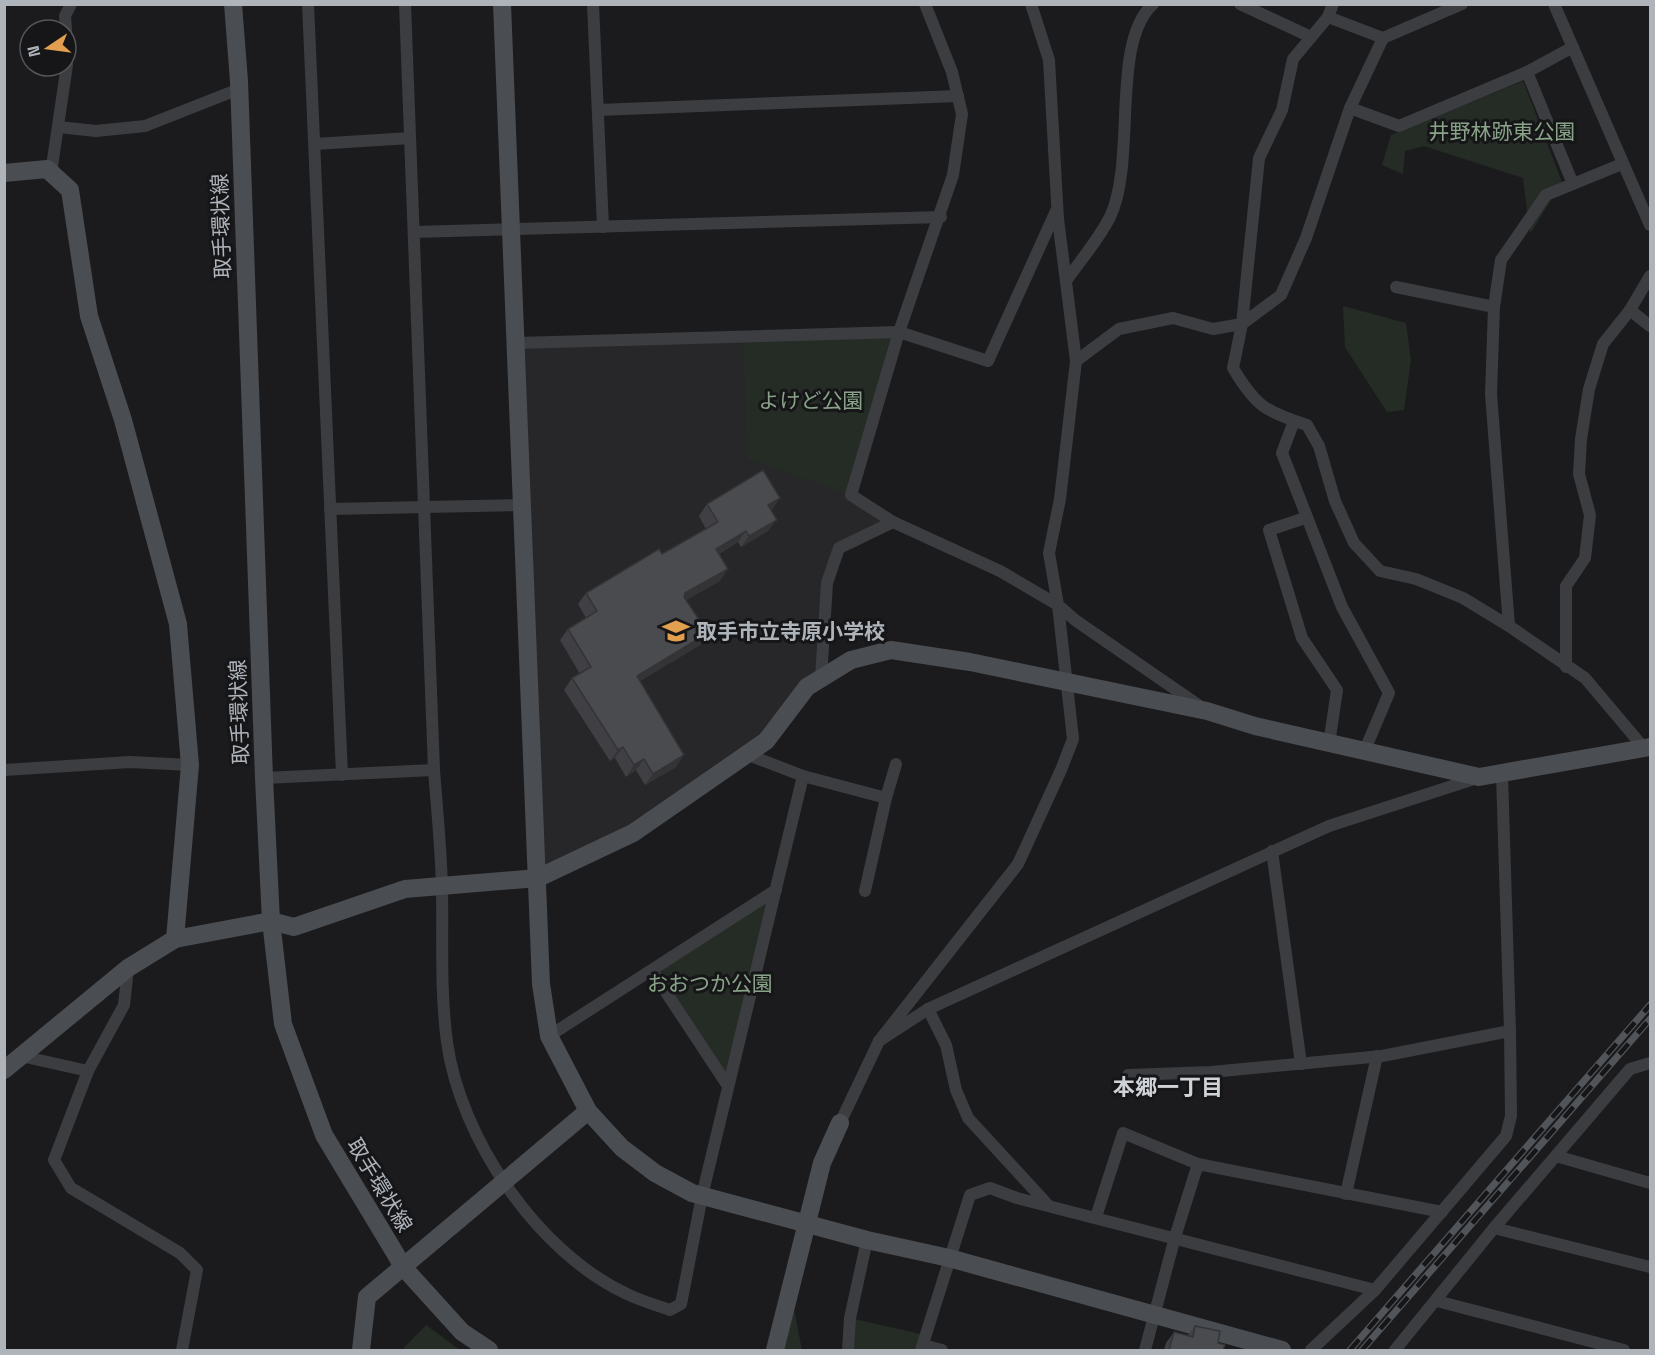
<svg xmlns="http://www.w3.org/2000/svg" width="1655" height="1355" font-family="'Space Grotesk','Noto Sans JP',sans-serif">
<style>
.built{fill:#272729}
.green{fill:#252c25}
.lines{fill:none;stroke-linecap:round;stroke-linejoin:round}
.street{stroke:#3c3d41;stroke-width:12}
.secondary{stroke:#4a4d51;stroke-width:18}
.rail-casing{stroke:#515458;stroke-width:7}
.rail{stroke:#161618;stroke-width:4.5;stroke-dasharray:14;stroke-linecap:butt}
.wall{fill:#404044}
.shaded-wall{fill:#343437}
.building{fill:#4a4b4f;stroke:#343437;stroke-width:1.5}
.labels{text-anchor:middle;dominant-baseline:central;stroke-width:6;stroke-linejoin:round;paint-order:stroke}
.park-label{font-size:21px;fill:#89a388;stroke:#161618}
.street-label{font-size:21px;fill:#afb4bb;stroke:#161618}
.poi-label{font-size:21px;font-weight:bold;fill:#afb4bb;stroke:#161618;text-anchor:start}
.neighbourhood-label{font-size:22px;font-weight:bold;fill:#cfd2d7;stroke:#161618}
</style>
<rect width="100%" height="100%" fill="#1b1b1d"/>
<!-- built -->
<path class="built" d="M743 337 851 495 893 522 839 548 827 583 821 678 766 741 633 833 538 878 517 343Z"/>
<!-- green -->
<g class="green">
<path d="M1523 81 1562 182 1530 234 1523 178 1424 146 1405 151 1403 174 1382 165 1391 135Z"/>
<path d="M1343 306 1406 323 1411 360 1404 410 1387 412 1345 347Z"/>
<path d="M899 332 851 495 748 459 743 337Z"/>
<path d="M776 890 728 1086 652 971Z"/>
<path d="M790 1288 802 1350H775Z"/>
<path d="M850 1318 925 1335 921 1350H848Z"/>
<path d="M426 1325 460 1350H402Z"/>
</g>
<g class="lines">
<!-- street -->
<g class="street">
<path d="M308 4 342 775 340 774"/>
<path d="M405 4 434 770C437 809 441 848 442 888 443 939 440 990 447 1042 460 1138 538 1253 627 1294 641 1301 656 1305 670 1310L681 1304 702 1196 803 776"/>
<path d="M593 4 603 227"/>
<path d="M1031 4 1049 60 1058 219 1076 361 1060 499 1049 553 1058 605 1075 620 1201 707"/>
<path d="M1240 4 1311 37"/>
<path d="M1462 4 1383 38 1350 108 1306 238 1281 295 1242 324 1233 368C1255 405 1265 412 1307 425L1319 446 1335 501 1354 543 1380 571 1416 579 1463 598 1509 626 1585 678 1644 748"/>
<path d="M1554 4 1650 225"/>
<path d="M1328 17 1383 38"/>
<path d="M66 30 65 16 71 4"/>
<path d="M1527 72 1573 184"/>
<path d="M1350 108 1399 126 1527 72 1573 47"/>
<path d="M598 110 958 96"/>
<path d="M58 127 96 131 145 126 239 89"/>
<path d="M315 144 410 138"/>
<path d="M51 173 67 65 66 46"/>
<path d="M414 232 941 217"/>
<path d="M1066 281C1080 261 1099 239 1110 217 1137 161 1110 43 1153 4"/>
<path d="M1396 287 1494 307"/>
<path d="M1630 310 1650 326"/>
<path d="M517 343 899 332 988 361 1056 211"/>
<path d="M1076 361 1119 329 1173 318 1213 329 1242 324 1259 158 1282 110 1293 59 1328 17 1333 4"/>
<path d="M1294 421 1282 453 1342 607 1389 693 1364 752"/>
<path d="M330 509 523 505"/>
<path d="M1305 518 1269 530 1302 638 1337 690 1329 744"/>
<path d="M1509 626 1491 394 1494 307 1501 260 1546 195 1622 164"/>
<path d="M1566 667V586L1585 558 1590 515 1579 474 1581 439 1589 389 1603 344 1630 310 1650 276"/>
<path d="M821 678 827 583 839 548 893 522"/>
<path d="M746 754 803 776 886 798"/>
<path d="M4 770 130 762 190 765"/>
<path d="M264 778 434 770"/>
<path d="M1272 851 1301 1064"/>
<path d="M865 891 886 798 896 764"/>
<path d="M128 968 124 1005 88 1071 54 1160 71 1188 180 1253 197 1270 182 1350"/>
<path d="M652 971 728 1086"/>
<path d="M928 1009 946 1045 956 1090 968 1118 1048 1205"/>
<path d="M549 1036 776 890"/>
<path d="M879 1041 1018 864 1061 770 1073 739 1058 605 1000 571 893 522 851 495 899 332 953 175 962 114 952 72 925 4"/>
<path d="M21 1056 88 1071"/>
<path d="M1128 1075 1211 1072 1382 1056 1510 1031"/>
<path d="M840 1123 879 1041 928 1009 1329 826 1477 778"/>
<path d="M1556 1156 1650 1183"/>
<path d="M1346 1194 1377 1056"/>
<path d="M1096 1217 1123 1133 1198 1164"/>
<path d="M1494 1228 1650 1267"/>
<path d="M1437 1301 1624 1350"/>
<path d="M923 1345 942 1350"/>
<path d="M848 1350 850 1318 867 1240"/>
<path d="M921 1350 970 1195 990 1188 1017 1198 1375 1290"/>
<path d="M1145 1350 1175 1237 1198 1164 1442 1212"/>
<path d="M1311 1350 1375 1290 1506 1136 1511 1116 1510 1031 1502 775"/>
<path d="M1395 1350 1494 1228 1630 1069 1650 1063"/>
</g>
<!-- secondary -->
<g class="secondary">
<path d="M233 4 239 81 264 778 271 921 283 1024 324 1135 404 1268 462 1332 489 1350"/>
<path d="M502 4 541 984 549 1036 588 1111 622 1148 655 1173 692 1193 867 1240 949 1258 1282 1350"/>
<path d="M4 173 47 169 70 190 89 316 123 420 178 624 190 765 175 939 271 921 294 927 405 889 538 878 633 833 766 741 807 687 851 660 891 650 970 662 1207 711 1255 726 1479 777 1650 747"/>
<path d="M4 1070 128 968 175 939"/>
<path d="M361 1350 367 1297 588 1111"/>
<path d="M775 1350 822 1163 840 1123"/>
</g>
<defs>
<g id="rail">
<path d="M1350 1350 1650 1005"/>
<path d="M1362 1350 1650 1019"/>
</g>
</defs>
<!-- rail casing -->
<use href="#rail" class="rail-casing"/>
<!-- rail -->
<use href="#rail" class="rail"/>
</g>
<!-- wall -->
<g class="wall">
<path d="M707 504 772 510 768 531 741 547 738 542 719 554 720 581 686 600 708 633 700 645 640 681 676 767 645 785 636 770 626 777 615 758 610 761 564 690 572 678 580 674 560 640 568 629 586 618 578 604 586 593 662 554 706 529 699 516Z"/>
<path d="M1195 1326 1218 1343 1223 1350H1164L1166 1343 1174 1332 1188 1335Z"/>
</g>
<!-- shaded-wall -->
<g class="shaded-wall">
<path d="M780 498 772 510 760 517 768 505Z"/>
<path d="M777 520 768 531 741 547 749 536Z"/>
<path d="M746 531 738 542 708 560 716 549Z"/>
<path d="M728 569 720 581 677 605 685 593Z"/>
<path d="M708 633 700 645 629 688 637 676Z"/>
<path d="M623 747 615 758 610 761 618 750Z"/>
<path d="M684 755 676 767 645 785 653 774Z"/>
<path d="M644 759 636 770 626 777 634 765Z"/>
</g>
<!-- building -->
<g class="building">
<path d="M763 470 780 498 768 505 777 520 749 536 746 531 716 549 728 569 685 593 684 597 708 633 637 676 684 755 653 774 644 759 634 765 623 747 618 750 572 678 591 667 568 629 597 611 586 593 659 549 662 554 718 522 707 504Z"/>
<path d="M1195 1326 1220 1331 1218 1343 1225 1345 1223 1350H1169L1174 1332 1193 1337Z"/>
</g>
<!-- icons -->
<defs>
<symbol id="school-bare" viewBox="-9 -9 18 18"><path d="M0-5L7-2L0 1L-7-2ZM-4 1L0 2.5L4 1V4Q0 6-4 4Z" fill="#e19f4f" stroke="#161618" stroke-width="2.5" paint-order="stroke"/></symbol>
</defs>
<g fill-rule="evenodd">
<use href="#school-bare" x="657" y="612" width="38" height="38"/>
</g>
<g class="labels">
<!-- park labels -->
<g class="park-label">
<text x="1502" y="131">井野林跡東公園</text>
<text x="811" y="400">よけど公園</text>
<text x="710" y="983">おおつか公園</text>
</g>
<!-- street labels -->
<g class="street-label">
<text transform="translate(221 226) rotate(-92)">取手環状線</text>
<text transform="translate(239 712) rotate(-92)">取手環状線</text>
<text transform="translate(380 1185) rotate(59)">取手環状線</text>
</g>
<!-- poi labels -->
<g class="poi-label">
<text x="696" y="631">取手市立寺原小学校</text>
</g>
<!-- neighbourhood labels -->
<g class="neighbourhood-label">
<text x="1168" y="1087">本郷一丁目</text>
</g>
</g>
<!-- border -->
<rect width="1655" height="1355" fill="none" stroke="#afb4bb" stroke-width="12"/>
<!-- north arrow -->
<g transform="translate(48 48) rotate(257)"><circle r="28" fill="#161618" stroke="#535559" stroke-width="1.5"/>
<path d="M0-4.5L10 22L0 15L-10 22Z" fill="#e19f4f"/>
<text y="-9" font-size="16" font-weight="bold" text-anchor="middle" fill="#afb4bb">N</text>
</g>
</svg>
